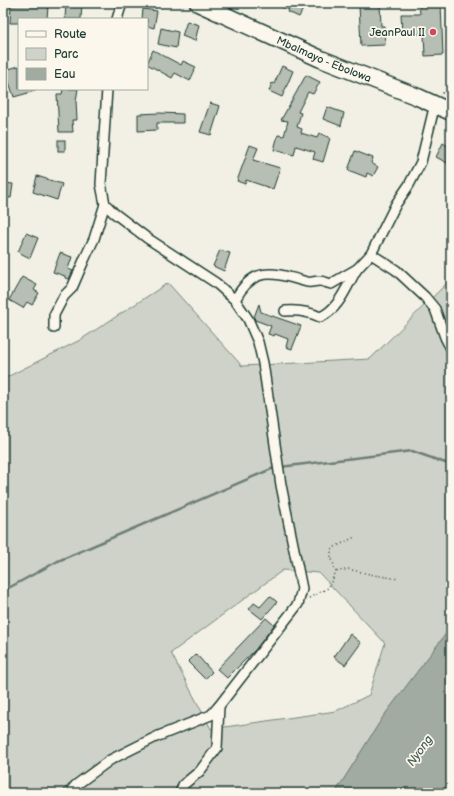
<svg xmlns="http://www.w3.org/2000/svg" width="454" height="796" font-family="'Balsamiq Sans',sans-serif">
<style>
.green{fill:#cfd2c8;stroke:#77887e;fill-rule:evenodd}
.water{fill:#a2aba1;stroke:#6e7f75}
.lines{fill:none;stroke-linecap:round;stroke-linejoin:round}
.stream{stroke:#6e7f75;stroke-width:2.5}
.building{fill:#b7beb3;stroke:#1f3d34}
.minor-casing{stroke:#1f3d34;stroke-width:12}
.trunk-casing{stroke:#1f3d34;stroke-width:19}
.path{stroke:#1f3d34;stroke-width:1.5;stroke-dasharray:1 3;stroke-linecap:butt}
.minor{stroke:#fbf7ec;stroke-width:9}
.trunk{stroke:#fbf7ec;stroke-width:16}
.poi-dot{fill:#d1495b;stroke:#fbf7ec;stroke-width:1.5}
.labels{text-anchor:middle;dominant-baseline:central;stroke-width:3.5;stroke-linejoin:round;paint-order:stroke}
.poi-label{font-size:11px;fill:#1f3d34;stroke:#fbf7ec;text-anchor:end}
.street-label{font-size:11px;fill:#1f3d34;stroke:#fbf7ec}
.water-label{font-size:12px;font-style:italic;fill:#465e55;stroke:#fbf7ec}
</style>
<rect width="100%" height="100%" fill="#f2f0e5"/>
<filter id="ink" filterUnits="userSpaceOnUse"><feTurbulence type="fractalNoise" baseFrequency=".025" numOctaves="2"/><feDisplacementMap in="SourceGraphic" scale="8" xChannelSelector="R" yChannelSelector="G"/><feConvolveMatrix kernelMatrix="1 2 1 2 8 2 1 2 1" color-interpolation-filters="sRGB"/></filter>
<g filter="url(#ink)">
<!-- green -->
<path class="green" d="M451 279V627L383 717 335 793H3V379L80 340 168 283 242 366 370 359ZM283 570 319 573 385 643 369 695 336 711 211 729 171 653Z"/>
<!-- water -->
<path class="water" d="M451 627V779L442 793H335L383 717Z"/>
<g class="lines">
<!-- stream -->
<g class="stream">
<path d="M280 467 412 451 451 465"/>
<path d="M3 591 58 561 276 467"/>
</g>
</g>
<!-- building -->
<g class="building">
<path d="M66 3H82L81 19H65Z"/>
<path d="M272 3H291L303 9 299 17 288 12 289 10Z"/>
<path d="M419 3H441L443 55 425 56 424 34H402L401 14H420Z"/>
<path d="M31 4 48 6 47 19 30 18V19H19V23H10L11 5Z"/>
<path d="M380 4 381 26H384L385 45 361 46 359 5Z"/>
<path d="M143 9 157 11 154 28 147 26V19H142Z"/>
<path d="M187 21 199 25 195 41 182 36Z"/>
<path d="M161 28 178 32 176 48 158 44Z"/>
<path d="M153 50 181 65 183 61 196 67 190 81 175 73 172 78 147 64Z"/>
<path d="M19 66V89H35V91L14 97 5 70Z"/>
<path d="M282 66 293 71 282 97 269 91 272 83 274 84Z"/>
<path d="M306 75 320 82 313 94 308 92 298 112 301 113 297 127 302 129 301 133 317 138 319 133 330 138 323 162 313 159 315 152 296 146 294 155 274 150 278 135 284 136 288 121 281 120Z"/>
<path d="M63 89H78L76 101 77 120H72L73 132H59L57 94H62Z"/>
<path d="M210 103 220 106 211 135 200 132Z"/>
<path d="M327 107 344 113 341 126 323 119Z"/>
<path d="M160 113 183 114V123H157V130L138 131V114Z"/>
<rect x="58" y="140" width="7" height="11"/>
<path d="M443 143 451 148V165L436 157Z"/>
<path d="M250 145 258 148 253 160 280 168 273 189 246 180 245 184 237 181Z"/>
<path d="M355 151 373 158 371 163 378 167 373 176 367 173 366 177 348 170Z"/>
<path d="M37 176 62 184 57 200 33 192Z"/>
<path d="M3 183 13 184 11 198 3 197Z"/>
<path d="M26 233 38 238 30 258 18 252Z"/>
<path d="M220 250 230 253 224 271 213 266Z"/>
<path d="M60 253 72 257 68 269 73 271 69 279 65 278V276L53 272Z"/>
<path d="M22 277 37 285 34 290 39 293 32 305 27 302 23 308 9 300Z"/>
<path d="M259 304 261 312 301 326 292 349 286 347 288 339 275 334 274 336 268 334 271 326 255 320 254 317Z"/>
<path d="M270 596 277 602 262 619 249 609 254 603 260 607Z"/>
<path d="M266 618 274 625 256 649 227 678 217 669Z"/>
<path d="M350 634 361 643 345 665 334 657Z"/>
<path d="M196 654 212 672 205 679 188 662Z"/>
</g>
<g class="lines">
<defs>
<g id="minor">
<path d="M117 19 122 3"/>
<path d="M371 254 396 270 425 297 435 309 445 337 451 349"/>
<path d="M235 300C254 264 275 273 307 282 311 283 315 281 319 281 323 281 327 283 331 284L357 269 371 254 396 204 409 185 421 162 435 104"/>
<path d="M285 311C298 310 308 311 320 317 339 310 347 285 357 269"/>
<path d="M54 328V315L64 296 72 288 85 258 94 239 105 204"/>
<path d="M69 793 76 785 110 760 156 737 211 715 219 706 298 604 302 589 281 485 263 363 258 342 248 319 235 300 216 283 147 238 114 213 105 204 101 184 107 89"/>
<path d="M180 793 183 785 200 771 217 748 219 706"/>
</g>
<g id="trunk">
<path id="s1" d="M198 3 321 59 418 97 451 112"/>
</g>
</defs>
<!-- minor casing -->
<use href="#minor" class="minor-casing"/>
<!-- trunk casing -->
<use href="#trunk" class="trunk-casing"/>
<!-- path -->
<g class="path">
<path d="M442 93 451 96"/>
<path d="M336 572 331 556V549L355 537"/>
<path d="M309 598 328 588 336 572 348 569 374 575 399 579"/>
</g>
<!-- minor -->
<use href="#minor" class="minor"/>
<!-- trunk -->
<use href="#trunk" class="trunk"/>
</g>
</g>
<!-- markers -->
<circle class="poi-dot" cx="433" cy="32" r="4"/>
<g class="labels">
<!-- poi labels -->
<g class="poi-label">
<text x="425" y="32">JeanPaul II</text>
</g>
<!-- street labels -->
<g class="street-label">
<text stroke="none"><textPath href="#s1" startOffset="138">Mbalmayo - Ebolowa</textPath></text>
</g>
<!-- water labels -->
<g class="water-label">
<text transform="translate(420 751) rotate(-54)">Nyong</text>
</g>
</g>
<!-- margin -->
<rect width="454" height="796" fill="none" stroke="#fbf7ec" stroke-width="16"/>
<rect x="8" y="8" width="438" height="780" fill="none" stroke="#1f3d34" stroke-width="1.5" filter="url(#ink)"/>
<!-- legend -->
<rect x="18" y="18" width="130" height="72" fill="#fbf7ec" stroke="#a3ada2"/>
<rect x="26" y="31" width="20" height="6" fill="#fbf7ec" stroke="#a3ada2"/>
<text x="54" y="38" font-size="12" fill="#1f3d34">Route</text>
<rect x="26" y="48" width="20" height="12" fill="#cfd2c8" stroke="#a3ada2"/>
<text x="54" y="58" font-size="12" fill="#1f3d34">Parc</text>
<rect x="26" y="68" width="20" height="12" fill="#a2aba1" stroke="#a3ada2"/>
<text x="54" y="78" font-size="12" fill="#1f3d34">Eau</text>
</svg>
